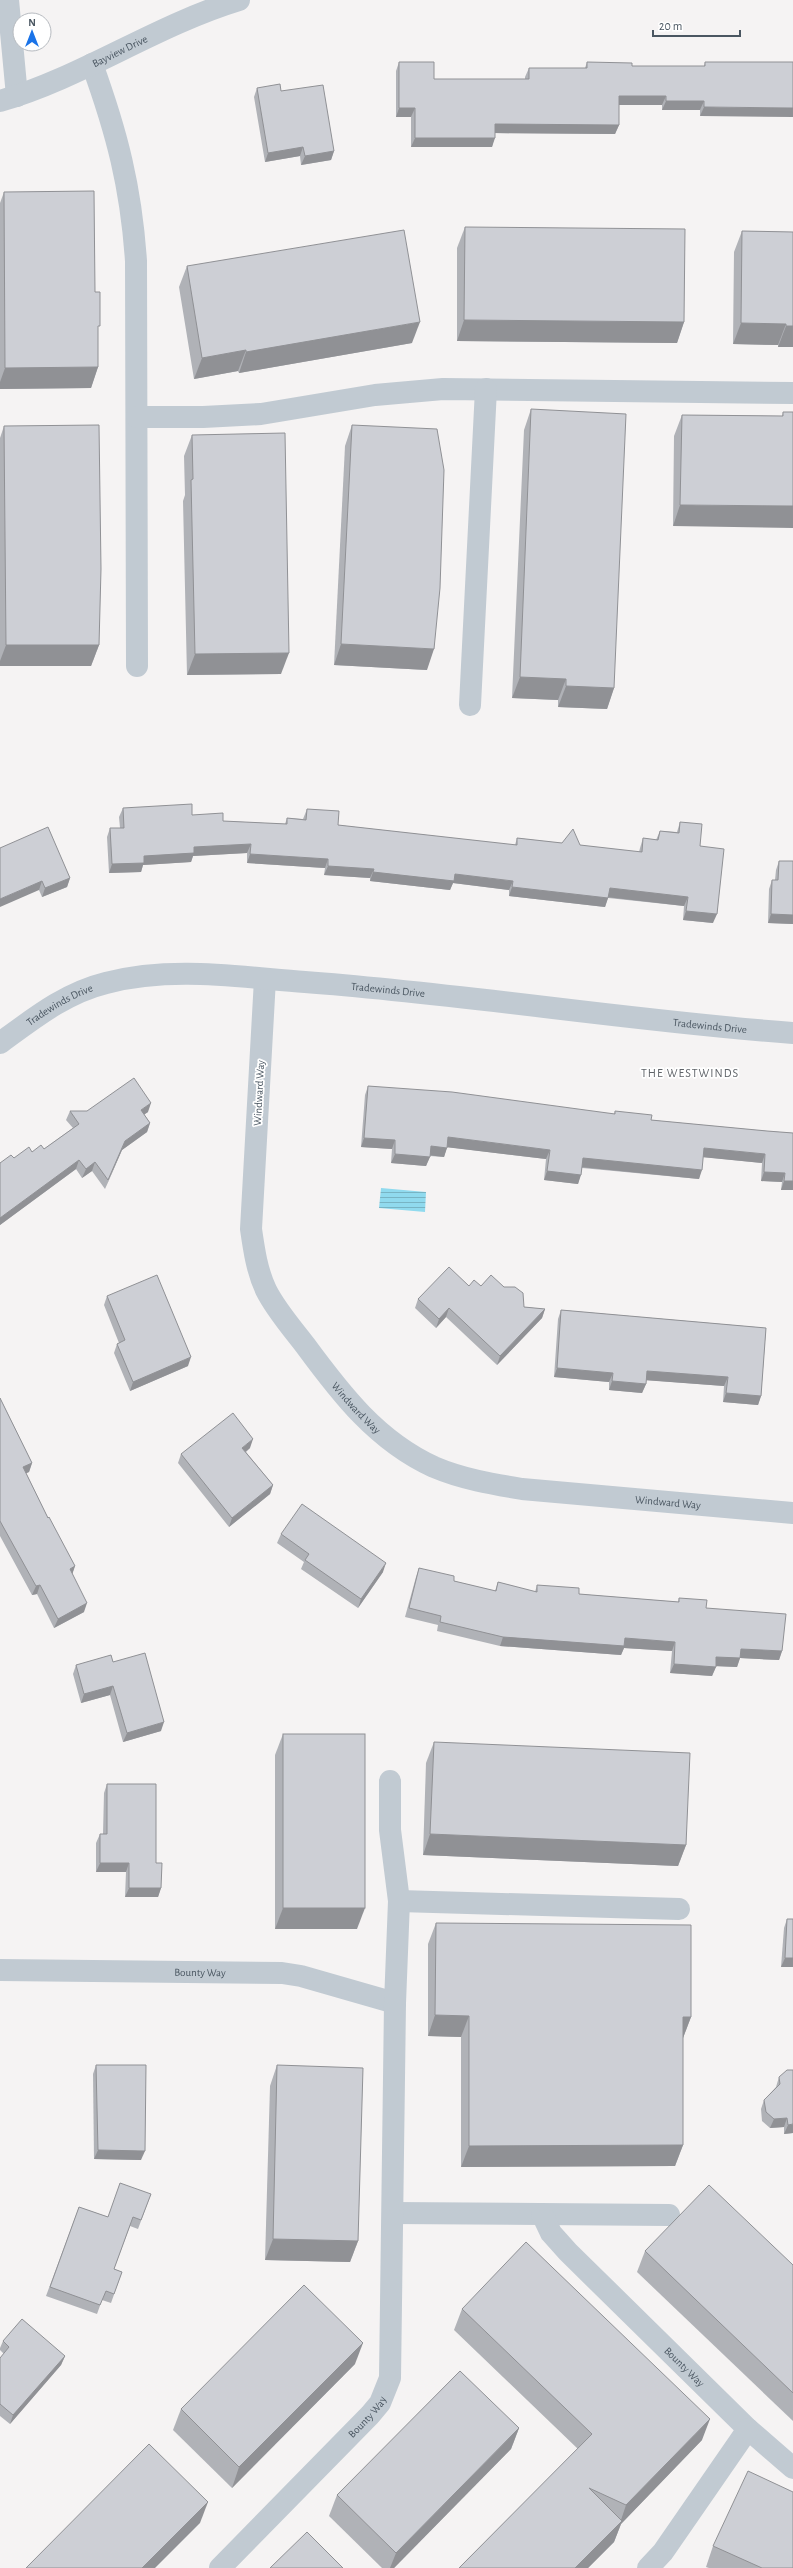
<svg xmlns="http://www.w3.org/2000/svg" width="793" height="2568" font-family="'Alegreya Sans',sans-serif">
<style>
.water{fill:url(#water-rules)}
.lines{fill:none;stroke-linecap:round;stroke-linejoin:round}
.minor{stroke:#c1cad2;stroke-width:22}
.wall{fill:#b0b2b7}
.shaded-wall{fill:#909195}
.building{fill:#cdcfd5;stroke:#909195}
.labels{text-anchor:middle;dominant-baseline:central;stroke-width:3.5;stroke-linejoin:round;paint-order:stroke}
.street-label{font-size:11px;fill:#4a5661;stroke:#fff}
.neighbourhood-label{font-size:12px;letter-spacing:1px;fill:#5f6368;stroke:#fff}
</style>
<defs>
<pattern id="water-rules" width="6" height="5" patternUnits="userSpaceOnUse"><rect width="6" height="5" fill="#90daee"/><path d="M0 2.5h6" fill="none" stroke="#78b4c4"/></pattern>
</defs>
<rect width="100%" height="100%" fill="#f5f3f3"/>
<!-- water -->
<path class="water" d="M381 1188 426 1192 425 1212 379 1208Z"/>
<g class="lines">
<!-- minor -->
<g class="minor">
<path d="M8 0 17 96"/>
<path d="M92 64C117 133 131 187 136 261L137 666"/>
<path id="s1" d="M0 101C83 77 154 26 239 0"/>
<path d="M137 417H203L261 414 375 395 443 389 793 393"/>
<path d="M470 705 486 389"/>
<path id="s2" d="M265 979 251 1229C254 1250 257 1271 266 1290 276 1310 292 1328 305 1345 341 1394 377 1441 434 1467 462 1479 492 1484 522 1489L793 1513"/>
<path id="s3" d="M0 1043C33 1019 65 993 106 983 172 966 238 977 305 982 468 994 630 1021 793 1033"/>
<path d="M399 1901 679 1909"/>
<path id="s4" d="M0 1970 282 1973 301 1976 395 2003"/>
<path d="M393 2213 669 2215"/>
<path id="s5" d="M542 2214 551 2233 568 2252 748 2429 793 2468"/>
<path id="s6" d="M220 2568 370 2415 380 2403 390 2378 395 2003 399 1901 390 1830V1781"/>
<path d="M648 2568 663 2552 748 2429"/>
</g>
</g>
<!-- wall -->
<g class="wall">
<path d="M399 62 434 79H525V77L529 68H585L587 62 632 66H704L705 62H793L700 116V110H662V105H619V125L615 134 495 133 492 147H411V117H396V71Z"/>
<path d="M257 88 281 91 334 151 331 160 301 165 300 156 265 162 254 97Z"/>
<path d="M4 192 95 292 98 331V367L91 388 0 389V203Z"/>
<path d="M465 227 684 322 677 343 457 341V248Z"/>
<path d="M742 231 793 232V347H778V345L733 344 734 252Z"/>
<path d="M187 266 412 343 239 373 238 371 194 379 179 287Z"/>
<path d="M531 409 614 688 607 709 558 707V700L512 698 524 430Z"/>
<path d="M783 412H793L673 526 674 436 682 415 782 416Z"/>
<path d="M352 425 427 670 334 665 345 446Z"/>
<path d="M4 426 99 645 91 666H0V438Z"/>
<path d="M192 435 281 674 187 675 183 501 185 495 184 456Z"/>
<path d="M123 808 192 815 223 821 285 824 287 818 303 819 307 809 338 825 515 845 517 838 639 852 640 848 643 838 656 840 660 831 677 832 680 822 700 846 713 923 683 920 684 906 608 898 605 907 509 896V890L453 883 450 890 370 881V878L324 875 325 868 247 863V853L193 856 191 862 143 865 141 872 109 873 107 837 110 828H120L119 817Z"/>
<path d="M0 848 70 878 67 887 42 897 39 890Z"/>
<path d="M779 861H793V924L768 923 769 889 772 880H775L776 870Z"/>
<path d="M368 1086 614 1114 615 1111 651 1120 767 1131 793 1133V1190H781L782 1182 761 1181 762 1163 703 1157 699 1179 582 1168 578 1184 544 1180 546 1159 447 1147 444 1157 430 1156 426 1166 391 1163 392 1149 361 1147 365 1095Z"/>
<path d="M70 1111 148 1112 144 1114 150 1123 147 1132 122 1150 105 1189 92 1171 82 1178 76 1169 0 1225V1163L44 1149 73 1128 66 1120Z"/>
<path d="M469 1286H481L524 1307 545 1309 542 1318 497 1365 446 1317 436 1328 415 1308 418 1299Z"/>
<path d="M107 1296 188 1366 130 1391 114 1353 117 1344 119 1343 104 1305Z"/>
<path d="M561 1310 766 1328 761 1396 758 1405 723 1402 724 1386 646 1380V1384L642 1393 609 1390V1382L554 1377 558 1319Z"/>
<path d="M0 1398 32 1463 29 1472 26 1473 48 1518 75 1566 72 1574 84 1612 54 1628 37 1594 32 1595 0 1536Z"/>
<path d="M250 1448 246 1452 273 1485 270 1494 229 1527 178 1463 181 1454Z"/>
<path d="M281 1534 383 1572 358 1608 301 1569 304 1562 277 1543Z"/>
<path d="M419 1568 454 1581 495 1591 498 1582 535 1592 537 1585 579 1594 678 1602 679 1598 706 1608 782 1651 779 1660 740 1658 737 1667 716 1666 712 1676 670 1673 672 1651 624 1648 621 1655 500 1646 437 1631 438 1625 405 1617 416 1577Z"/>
<path d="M113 1662 161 1731 123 1742 110 1695 81 1703 73 1674 76 1665Z"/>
<path d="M283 1734 357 1929H275V1755Z"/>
<path d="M434 1742 686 1845 678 1866 423 1855 426 1763Z"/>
<path d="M107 1784 156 1863 161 1888 158 1897H125L126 1872H96V1843L100 1834H103L104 1793Z"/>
<path d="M787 1919 793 1967H781L784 1928Z"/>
<path d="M436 1923 691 2017 683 2038V2145L675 2166 461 2167V2037L428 2036V1944Z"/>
<path d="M96 2065 141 2160 94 2159 93 2074Z"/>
<path d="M277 2065 358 2241 350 2262 265 2260 270 2086Z"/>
<path d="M779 2077 793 2133 784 2134V2127L770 2128 762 2121 761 2109 764 2100 776 2087Z"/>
<path d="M151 2194 138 2229 130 2226 114 2269 122 2272 111 2303 102 2300 97 2314 46 2296 79 2207 108 2217Z"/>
<path d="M645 2251 793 2265V2421L637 2272Z"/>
<path d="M462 2309 702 2440 621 2524 614 2542 588 2568H459L578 2449 454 2330Z"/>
<path d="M3 2341 65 2356 61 2365 10 2424 0 2416V2358L4 2354 0 2350V2348Z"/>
<path d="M355 2364 232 2488 173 2430 181 2409Z"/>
<path d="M519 2428 511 2449 394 2568H382L329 2516 337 2495Z"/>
<path d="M713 2546 793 2568H709L706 2567Z"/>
</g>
<!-- shaded-wall -->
<g class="shaded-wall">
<path d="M619 96H666L662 105H616Z"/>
<path d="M666 101H704L700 110H662Z"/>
<path d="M704 107 793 108V117L700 116Z"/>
<path d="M399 108H415L411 117H396Z"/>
<path d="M495 124 619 125 615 134 492 133Z"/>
<path d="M415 138H495L492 147H411Z"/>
<path d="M303 147 300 156 265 162 268 153Z"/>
<path d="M334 151 331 160 301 165 305 156Z"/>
<path d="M464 320 684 322 677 343 457 341Z"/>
<path d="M420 322 412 343 239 373 246 352Z"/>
<path d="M741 323 786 324 778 345 733 344Z"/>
<path d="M786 326H793V347H778Z"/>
<path d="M246 350 238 371 194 379 202 358Z"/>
<path d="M98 367 91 388 0 389V382L5 368Z"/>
<path d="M680 505 793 506V528L673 526Z"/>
<path d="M341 644 434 649 427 670 334 665Z"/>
<path d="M6 645H99L91 666H0V661Z"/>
<path d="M289 653 281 674 187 675 195 654Z"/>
<path d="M520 677 566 679 558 700 512 698Z"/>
<path d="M566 686 614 688 607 709 558 707Z"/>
<path d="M251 844 247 853 193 856 191 862 143 865 141 872 109 873 112 864 144 856 194 847Z"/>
<path d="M250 854 328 859 325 868 247 863Z"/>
<path d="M328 866 374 869 370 878 324 875Z"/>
<path d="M373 872 455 874 513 881 509 890 453 883 450 890 370 881Z"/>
<path d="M70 878 67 887 42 897 45 888Z"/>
<path d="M42 881 39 890 0 907V899Z"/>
<path d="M512 887 608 898 605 907 509 896Z"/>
<path d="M610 888 688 897 684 906 606 897Z"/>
<path d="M686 911 717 914 713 923 683 920Z"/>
<path d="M771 914 793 915V924L768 923Z"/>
<path d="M151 1103 148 1112 138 1119 141 1110Z"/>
<path d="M150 1123 147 1132 122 1150 105 1189 125 1141Z"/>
<path d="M448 1137 550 1150 546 1159 445 1147Z"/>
<path d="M364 1138 395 1140 392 1149 361 1147Z"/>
<path d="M431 1146 447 1148 444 1157 427 1155Z"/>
<path d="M704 1148 765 1154 762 1163 701 1157Z"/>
<path d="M395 1154 430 1157 426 1166 391 1163Z"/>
<path d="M583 1158 702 1170 699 1179 580 1167Z"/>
<path d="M79 1160 76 1169 0 1225V1218Z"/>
<path d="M95 1162 92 1171 82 1178 86 1169Z"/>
<path d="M547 1171 581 1175 578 1184 544 1180Z"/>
<path d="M764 1172 785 1173 782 1182 761 1181Z"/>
<path d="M784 1181H793V1190H781Z"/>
<path d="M449 1308 446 1317 436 1328 439 1319Z"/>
<path d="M545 1309 542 1318 497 1365 500 1356Z"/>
<path d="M191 1357 188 1366 130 1391 133 1382Z"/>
<path d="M557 1368 613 1373 609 1382 554 1377Z"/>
<path d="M647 1371 728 1377 724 1386 643 1380Z"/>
<path d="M612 1381 646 1384 642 1393 609 1390Z"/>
<path d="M726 1393 761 1396 758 1405 723 1402Z"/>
<path d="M253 1439 250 1448 239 1457 242 1448Z"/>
<path d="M32 1463 29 1472 20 1476 23 1467Z"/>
<path d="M273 1485 270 1494 229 1527 232 1518Z"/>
<path d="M386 1563 383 1572 358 1608 361 1599Z"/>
<path d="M75 1566 72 1575 70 1569Z"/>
<path d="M40 1585 37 1594 32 1595 36 1586Z"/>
<path d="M87 1603 84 1612 54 1628 58 1619Z"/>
<path d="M503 1637 625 1638 675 1642 672 1651 624 1648 621 1655 500 1646Z"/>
<path d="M741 1649 782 1651 779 1660 740 1658 737 1667 713 1666 716 1657Z"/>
<path d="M674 1664 716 1667 712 1676 670 1673Z"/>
<path d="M113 1686 110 1695 81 1703 84 1694Z"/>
<path d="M164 1722 161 1731 123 1742 127 1733Z"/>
<path d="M430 1834 686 1845 678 1866 423 1855Z"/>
<path d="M100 1863H129L126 1872H96Z"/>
<path d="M129 1888H161L158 1897H125Z"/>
<path d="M283 1908H365L357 1929H275Z"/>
<path d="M785 1958H793V1967H781Z"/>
<path d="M435 2015 469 2016 461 2037 428 2036Z"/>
<path d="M683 2017H691L683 2038H675Z"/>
<path d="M787 2118 784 2127 770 2128 774 2119Z"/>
<path d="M793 2124V2133L784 2134 788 2125Z"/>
<path d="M683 2145 675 2166 461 2167 469 2146Z"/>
<path d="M98 2150 145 2151 141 2160 94 2159Z"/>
<path d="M273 2239 358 2241 350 2262 265 2260Z"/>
<path d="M363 2343 355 2364 232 2488 239 2467Z"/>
<path d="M65 2356 61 2365 10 2424 13 2415Z"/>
<path d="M710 2419 702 2440 621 2524 614 2542 588 2568H575L620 2523 626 2505Z"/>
<path d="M519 2428 511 2449 394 2568H390L396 2553Z"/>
<path d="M208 2502 200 2523 155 2568H142Z"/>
</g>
<!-- building -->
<g class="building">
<path d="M399 62H434V79H529V68H587V62L632 63V66H705V62H793V108L704 107V101H666V96H619V125L495 124V138H415V108H399Z"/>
<path d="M280 84 281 91 323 85 334 151 305 156 303 147 268 153 257 88Z"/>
<path d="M94 191 95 292H100V326H98V367L5 368 4 192Z"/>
<path d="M465 227 685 229 684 322 464 320Z"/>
<path d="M404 230 420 322 246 352V350L202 358 187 266Z"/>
<path d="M742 231 793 232V326H786V324L741 323Z"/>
<path d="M531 409 626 414 614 688 566 686V679L520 677Z"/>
<path d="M783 412H793V506L680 505 682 415 783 416Z"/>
<path d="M99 425 101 569 99 645H6L4 426Z"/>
<path d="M352 425 437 429 444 470 440 588 434 649 341 644Z"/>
<path d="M285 433 289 653 195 654 191 480 193 479 192 435Z"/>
<path d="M192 804V815L223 813V821L287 824V818L306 820 307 809 339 811 338 825 517 845V838L562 843 573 829 580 845 642 852 643 838 658 840 660 831 679 833 680 822 702 824 700 846 724 849 717 914 686 911 688 897 610 888 608 898 512 887 513 881 455 874 454 881 373 872 374 869 328 866V859L250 854 251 844 194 847V853L144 856V863L112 864 110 828H124L123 808Z"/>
<path d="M48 827 70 878 45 888 42 881 0 899V848Z"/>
<path d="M779 861H793V915L771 914 772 880H778Z"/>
<path d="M134 1078 151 1103 141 1110 150 1123 125 1141 108 1180 95 1162 86 1169 79 1160 0 1218V1163L11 1155 14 1158 29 1147 32 1152 41 1145 44 1149 79 1124 70 1111H87Z"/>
<path d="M368 1086 452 1092 615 1114V1111L652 1115 651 1120 767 1131 793 1133V1181H784L785 1173 764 1172 765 1154 704 1148 702 1170 583 1158 581 1175 547 1171 550 1150 448 1137 447 1148 431 1146 430 1157 395 1154V1140L364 1138Z"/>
<path d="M449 1267 469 1286 474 1280 481 1286 491 1275 504 1287H515L523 1293 524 1307 545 1309 500 1356 449 1308 439 1319 418 1299Z"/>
<path d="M157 1275 191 1357 133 1382 117 1344 125 1340 107 1296Z"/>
<path d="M561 1310 766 1328 761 1396 726 1393 728 1377 647 1371 646 1384 612 1381 613 1373 557 1368Z"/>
<path d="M0 1398 32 1463 23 1467 48 1518 49 1517 75 1566 70 1569 87 1603 58 1619 40 1585 36 1586 0 1521Z"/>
<path d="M233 1413 253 1439 242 1448 273 1485 232 1518 181 1454Z"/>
<path d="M302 1504 386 1563 361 1599 305 1560 309 1554 281 1534Z"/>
<path d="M419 1568 454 1576V1581L496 1591 498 1582 537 1592V1585L579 1588V1594L679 1602V1598L707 1600 706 1608 786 1614 782 1651 741 1649 740 1658 716 1657V1667L674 1664 675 1642 625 1638 624 1646 503 1637 440 1622 441 1616 409 1608Z"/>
<path d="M145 1653 164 1722 127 1733 113 1686 84 1694 76 1665 111 1655 113 1662Z"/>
<rect x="283" y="1734" width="82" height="174"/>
<path d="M434 1742 690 1753 686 1845 430 1834Z"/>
<path d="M107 1784H156V1863H162L161 1888H129V1863H100V1834H107Z"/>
<path d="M787 1919H793V1958H785Z"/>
<path d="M436 1923 691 1925V2017H683V2145L469 2146V2016L435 2015Z"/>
<path d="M96 2065H146L145 2151 98 2150Z"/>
<path d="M277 2065 363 2068 358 2241 273 2239Z"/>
<path d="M787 2070H793V2124L788 2125 787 2118 774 2119 766 2112 764 2100 780 2084 779 2077Z"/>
<path d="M120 2183 151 2194 141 2220 133 2217 114 2269 122 2272 114 2294 106 2291 100 2305 50 2287 79 2207 108 2217Z"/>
<path d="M709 2185 793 2265V2393L645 2251Z"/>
<path d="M526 2242 710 2419 626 2505 589 2488 622 2521 575 2568H459L592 2434 462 2309Z"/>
<path d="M304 2285 363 2343 239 2467 181 2409Z"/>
<path d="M22 2319 65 2356 13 2415 0 2404V2358L9 2347 3 2341Z"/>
<path d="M460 2371 519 2428 396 2553 337 2495Z"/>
<path d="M149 2444 208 2502 142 2568H26Z"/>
<path d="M748 2471 793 2492V2568H762L713 2546Z"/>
<path d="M307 2532 343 2568H270Z"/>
</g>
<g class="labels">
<!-- street labels -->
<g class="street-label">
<text stroke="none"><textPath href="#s1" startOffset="130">Bayview Drive</textPath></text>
<text stroke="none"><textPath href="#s3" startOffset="406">Tradewinds Drive</textPath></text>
<text stroke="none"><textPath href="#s3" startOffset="71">Tradewinds Drive</textPath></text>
<text stroke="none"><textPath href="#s3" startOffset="730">Tradewinds Drive</textPath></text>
<text transform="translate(259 1093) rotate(-87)">Windward Way</text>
<text stroke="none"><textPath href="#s2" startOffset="462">Windward Way</textPath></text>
<text stroke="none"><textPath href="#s2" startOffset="798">Windward Way</textPath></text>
<text stroke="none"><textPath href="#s4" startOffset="200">Bounty Way</textPath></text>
<text stroke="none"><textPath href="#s5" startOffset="210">Bounty Way</textPath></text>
<text stroke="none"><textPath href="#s6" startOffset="211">Bounty Way</textPath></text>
</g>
<!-- neighbourhood labels -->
<g class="neighbourhood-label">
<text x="690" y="1073">THE WESTWINDS</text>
</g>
</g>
<!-- north arrow -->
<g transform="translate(32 32)"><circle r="19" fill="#ffffff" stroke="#b7bbc0"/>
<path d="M0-3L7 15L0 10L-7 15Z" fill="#1a73e8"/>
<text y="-6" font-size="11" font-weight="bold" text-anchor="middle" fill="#4a5661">N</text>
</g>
<!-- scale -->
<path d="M653 30v6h87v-6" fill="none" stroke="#4a5661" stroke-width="2"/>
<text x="659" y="30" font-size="12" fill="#4a5661" stroke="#ffffff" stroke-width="3" paint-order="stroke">20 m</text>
</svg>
